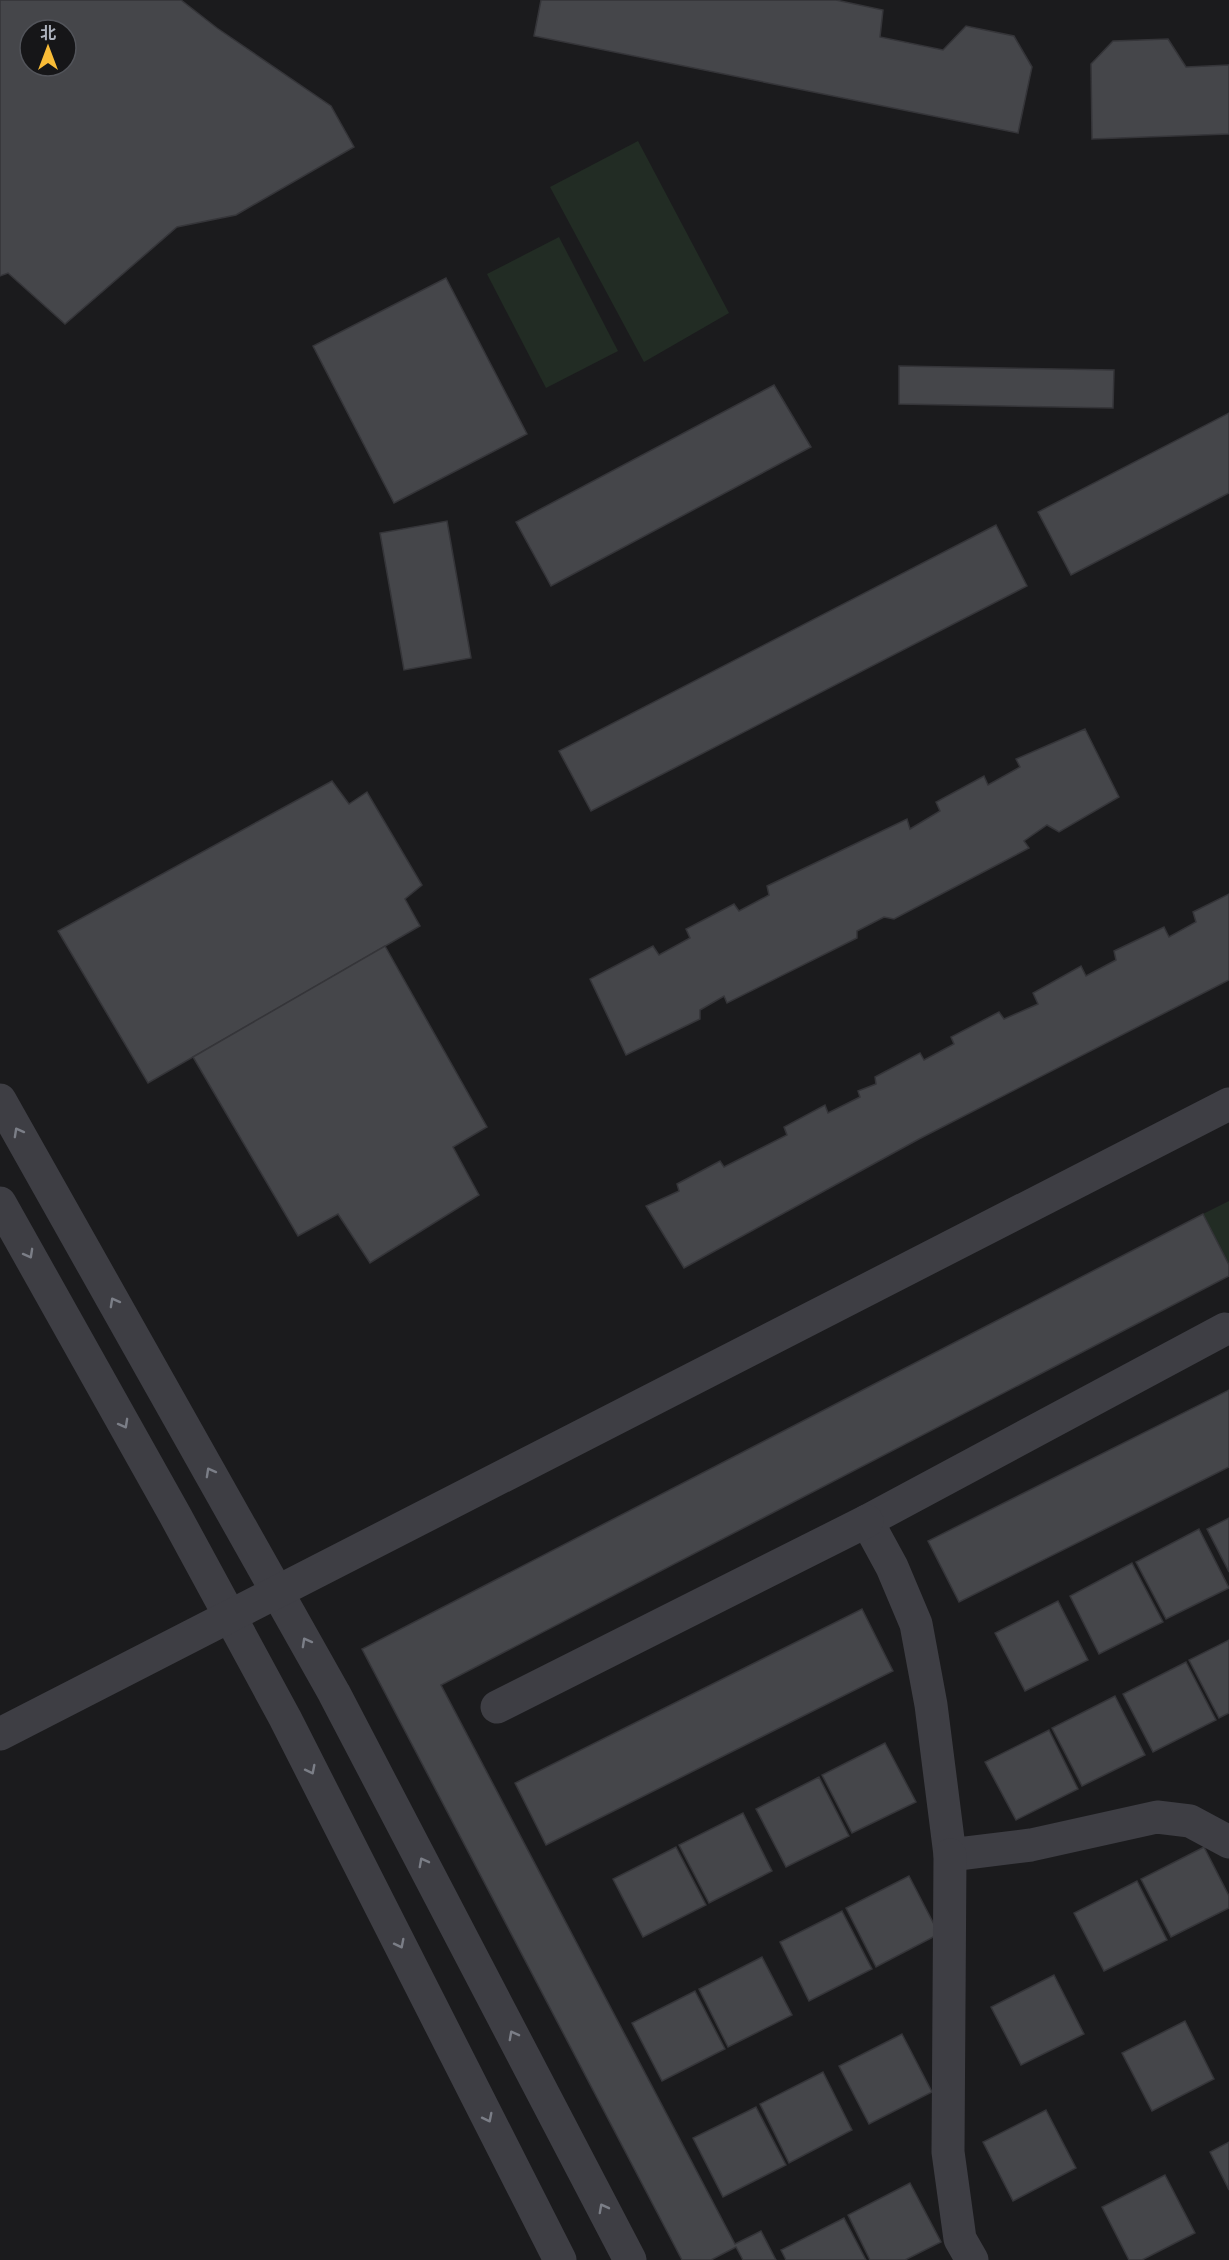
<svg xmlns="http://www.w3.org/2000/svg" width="1229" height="2260" font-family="'Space Grotesk','Noto Sans SC',sans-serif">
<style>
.green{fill:#222c24}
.building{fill:#45464a;stroke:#353539;stroke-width:1.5;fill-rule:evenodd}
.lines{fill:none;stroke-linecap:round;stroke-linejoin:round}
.minor{stroke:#3e3e44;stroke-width:33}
.oneway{stroke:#7b7e87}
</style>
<rect width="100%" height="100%" fill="#1b1b1d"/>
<!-- green -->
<g class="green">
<path d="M638 141 729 313 644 362 550 187Z"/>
<path d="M559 237 618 351 546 388 487 274Z"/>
<path d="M1229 1201V1264L1203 1214Z"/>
</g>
<!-- building -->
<g class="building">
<path d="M0 0H181L217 28 331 106 354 147 236 215 177 227 65 324 8 273 0 276ZM30 30H66V66H30Z"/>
<path d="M541 0H836L883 10 880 37 943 50 966 26 1014 36 1032 67 1018 133 534 36Z"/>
<path d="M1168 39 1186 67 1229 65V134L1092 139 1091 64 1113 41Z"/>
<path d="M446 278 527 434 394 503 313 346Z"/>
<path d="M899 366 1114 370 1113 408 899 404Z"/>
<path d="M774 385 811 447 551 586 516 522Z"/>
<path d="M1229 413V493L1071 575 1038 512Z"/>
<path d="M447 521 471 658 404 670 380 533Z"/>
<path d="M996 525 1027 586 591 811 559 751Z"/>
<path d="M1085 729 1119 797 1059 832 1047 825 1024 841 1029 848 894 919 884 917 857 931V938L727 1003 724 996 700 1010V1019L626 1055 590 979 653 946 659 955 690 938 686 929 734 904 739 911 769 895 767 886 907 819 910 829 940 811 936 802 984 776 988 785 1020 767 1016 759Z"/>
<path d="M332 781 349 804 367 792 422 885 405 899 420 926 148 1083 58 931Z"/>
<path d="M1229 894V980L919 1139 684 1268 646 1206 679 1191 677 1184 720 1161 724 1167 787 1135 784 1127 825 1105 828 1113 860 1097 858 1091 876 1084 875 1077 920 1053 924 1060 954 1044 951 1037 999 1012 1004 1019 1038 1004 1033 993 1081 966 1086 976 1116 960 1114 951 1164 927 1169 937 1196 922 1193 912Z"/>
<path d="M385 946 487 1127 453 1147 479 1195 370 1263 338 1214 298 1236 193 1057Z"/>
<path d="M1203 1214 1229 1265V1276L441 1685 735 2244 761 2231 776 2260H743L736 2247 711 2260H682L362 1649Z"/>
<path d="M1229 1390V1467L959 1602 928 1541Z"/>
<path d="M1229 1518V1572L1207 1529Z"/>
<path d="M1199 1529 1229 1588 1166 1619 1136 1562Z"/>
<path d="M1132 1563 1163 1622 1099 1654 1070 1596Z"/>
<path d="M1058 1601 1088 1660 1025 1691 995 1633Z"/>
<path d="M862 1609 893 1671 546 1845 515 1783Z"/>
<path d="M1229 1640V1713L1219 1718 1189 1660Z"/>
<path d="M1186 1662 1216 1720 1153 1752 1123 1694Z"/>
<path d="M1115 1696 1145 1755 1082 1786 1052 1728Z"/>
<path d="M1049 1730 1078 1789 1016 1820 985 1762Z"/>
<path d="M885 1743 916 1802 852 1833 822 1775Z"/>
<path d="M819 1777 849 1836 786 1867 756 1809Z"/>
<path d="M743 1813 772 1871 709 1903 679 1845Z"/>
<path d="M676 1847 706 1905 643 1937 613 1879Z"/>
<path d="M1204 1847 1229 1896V1908L1171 1937 1141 1879Z"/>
<path d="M909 1876 939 1934 876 1967 846 1908Z"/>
<path d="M1137 1881 1167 1940 1104 1971 1074 1913Z"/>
<path d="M842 1911 872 1969 809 2001 780 1942Z"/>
<path d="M762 1957 792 2015 728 2047 699 1989Z"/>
<path d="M1054 1975 1084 2034 1021 2065 991 2007Z"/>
<path d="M695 1991 725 2049 662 2081 632 2023Z"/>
<path d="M1185 2021 1214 2079 1152 2111 1122 2053Z"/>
<path d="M902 2034 932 2092 869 2124 839 2066Z"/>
<path d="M823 2072 852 2130 789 2163 760 2104Z"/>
<path d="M756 2107 786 2165 723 2197 693 2138Z"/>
<path d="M1046 2110 1076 2168 1013 2201 983 2142Z"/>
<path d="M1229 2142V2190L1210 2152Z"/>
<path d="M1165 2175 1195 2233 1142 2260H1129L1102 2207Z"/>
<path d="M910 2183 941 2242 905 2260H870L848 2215Z"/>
<path d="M844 2218 866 2260H786L781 2250Z"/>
</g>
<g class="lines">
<!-- minor -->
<g class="minor">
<path d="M0 1100 334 1693 630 2260"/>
<path d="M0 1203 175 1515 285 1718 560 2260"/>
<path d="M1225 1329 867 1521 892 1567 916 1624 931 1705 950 1855 1031 1845 1157 1817 1190 1821 1229 1842"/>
<path d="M497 1707 867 1521"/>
<path d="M0 1734 1229 1104"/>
<path d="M950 1855 948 2152 960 2239 972 2260"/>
</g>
</g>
<!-- one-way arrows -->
<defs><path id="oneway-chevron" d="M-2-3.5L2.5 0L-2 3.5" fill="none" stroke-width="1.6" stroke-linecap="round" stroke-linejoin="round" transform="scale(1.5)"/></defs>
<g class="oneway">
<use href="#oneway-chevron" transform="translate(18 1132) rotate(-119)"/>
<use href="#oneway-chevron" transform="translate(29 1254) rotate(61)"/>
<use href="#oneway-chevron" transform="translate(114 1302) rotate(-119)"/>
<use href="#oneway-chevron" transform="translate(124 1424) rotate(61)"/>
<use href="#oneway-chevron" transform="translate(210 1472) rotate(-119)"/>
<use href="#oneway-chevron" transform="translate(306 1642) rotate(-119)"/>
<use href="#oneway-chevron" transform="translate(311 1770) rotate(63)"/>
<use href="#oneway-chevron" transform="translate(423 1862) rotate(-118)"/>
<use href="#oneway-chevron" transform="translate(400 1944) rotate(63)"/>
<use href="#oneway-chevron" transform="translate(513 2035) rotate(-118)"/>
<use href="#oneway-chevron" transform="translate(488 2118) rotate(63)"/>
<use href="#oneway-chevron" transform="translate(603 2208) rotate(-118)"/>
</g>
<!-- north arrow -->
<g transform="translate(48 48)"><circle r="28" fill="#161618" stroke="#52545a" stroke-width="1.5"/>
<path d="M0-4.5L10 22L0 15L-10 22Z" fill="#f9bc37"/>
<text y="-9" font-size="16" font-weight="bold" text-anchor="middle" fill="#adb2bd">北</text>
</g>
</svg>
